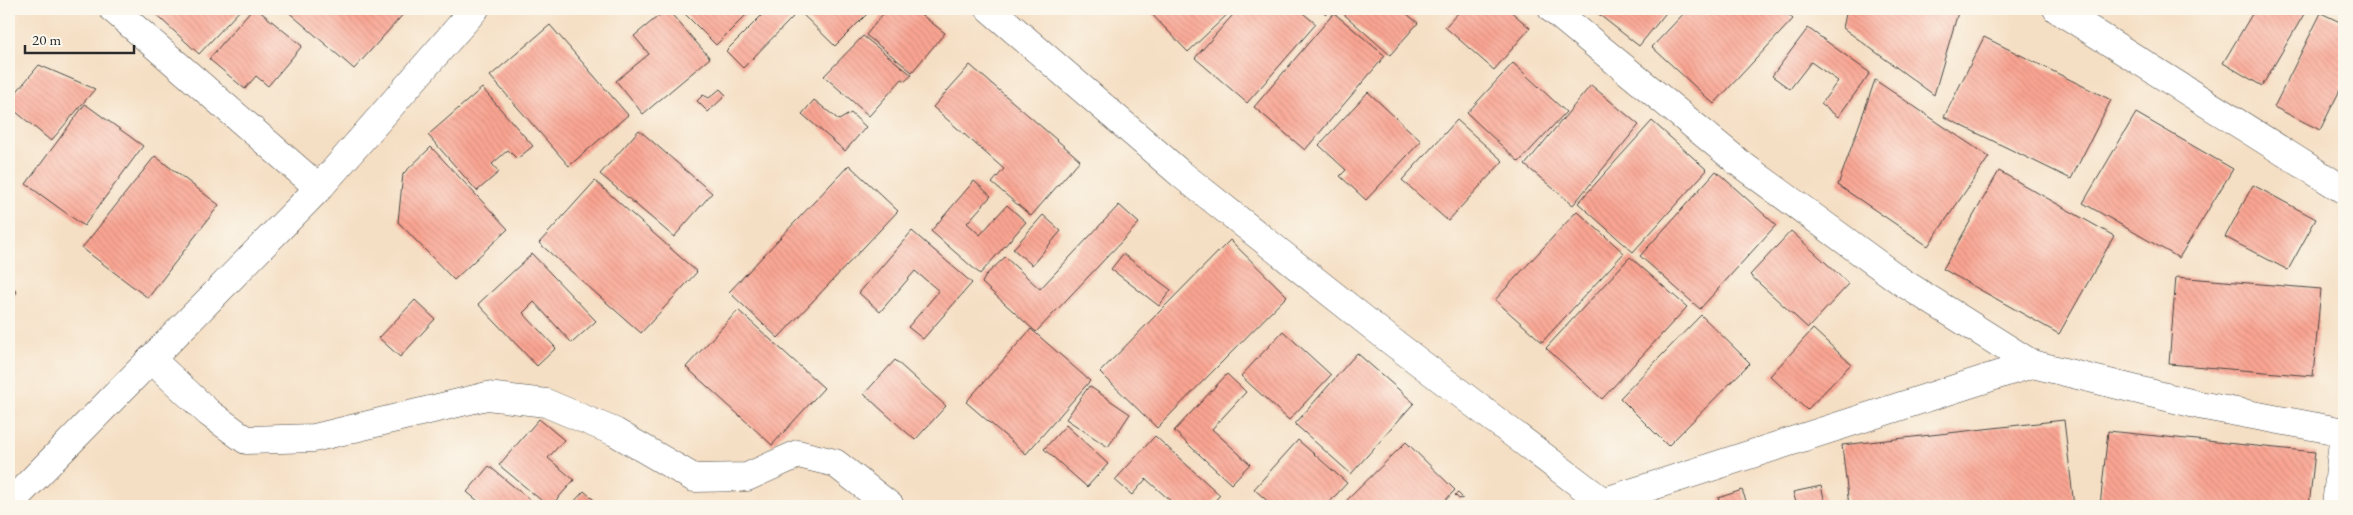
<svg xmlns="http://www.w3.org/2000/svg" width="2353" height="515" font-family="'EB Garamond',serif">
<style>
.building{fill:url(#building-back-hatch)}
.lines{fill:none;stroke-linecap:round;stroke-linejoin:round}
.minor-casing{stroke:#494642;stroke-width:29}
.tertiary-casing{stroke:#494642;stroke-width:29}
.minor{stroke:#fff;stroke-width:28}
.tertiary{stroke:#fff;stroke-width:28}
</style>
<defs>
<pattern id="building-back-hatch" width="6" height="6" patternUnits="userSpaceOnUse" patternTransform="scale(1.25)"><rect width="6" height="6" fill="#faa492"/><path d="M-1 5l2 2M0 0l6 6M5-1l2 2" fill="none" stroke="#d68d7e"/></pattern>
</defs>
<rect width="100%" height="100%" fill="#fbf7ec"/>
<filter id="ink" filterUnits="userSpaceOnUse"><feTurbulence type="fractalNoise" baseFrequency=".02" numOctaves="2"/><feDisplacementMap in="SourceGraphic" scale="10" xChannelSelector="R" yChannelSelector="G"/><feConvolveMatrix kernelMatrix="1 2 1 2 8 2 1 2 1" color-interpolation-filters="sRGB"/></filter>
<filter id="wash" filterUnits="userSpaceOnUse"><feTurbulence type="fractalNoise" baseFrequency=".0096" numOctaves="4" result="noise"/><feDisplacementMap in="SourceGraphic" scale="20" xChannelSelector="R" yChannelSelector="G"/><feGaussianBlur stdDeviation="1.12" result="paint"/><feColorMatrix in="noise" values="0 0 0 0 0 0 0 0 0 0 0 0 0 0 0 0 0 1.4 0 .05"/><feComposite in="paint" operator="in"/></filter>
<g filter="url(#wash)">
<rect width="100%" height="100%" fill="#f5dfc4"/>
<g id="blocks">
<!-- building -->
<g class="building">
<path d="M150 9H241L199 54Z"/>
<path d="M252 9H257L302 46 268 86 256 76 245 89 209 59Z"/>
<path d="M285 9H406L407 10 354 69Z"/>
<path d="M667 9 710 58 643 114 616 81 649 54 634 36Z"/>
<path d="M680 9H752L716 45Z"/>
<path d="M768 9H784L793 17 743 68 726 51Z"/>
<path d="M797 9H872L835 46Z"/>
<path d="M887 9H914L945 33 912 72 866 35Z"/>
<path d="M1147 9H1233L1188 52Z"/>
<path d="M1238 9H1298L1316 24 1247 103 1195 58Z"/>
<path d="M1320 9H1332L1326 14Z"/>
<path d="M1338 9H1401L1418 23 1390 55Z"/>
<path d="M1462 9H1508L1530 28 1494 70 1445 27Z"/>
<path d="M1592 9H1669L1639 46Z"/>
<path d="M1688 9H1782L1793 19 1714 104 1652 47Z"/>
<path d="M1847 9H1959L1934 95 1843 28Z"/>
<path d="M2255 9H2307L2262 86 2223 63Z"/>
<path d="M1334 13 1385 56 1305 150 1254 107Z"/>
<path d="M2321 13 2344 24V82L2320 130 2274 107Z"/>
<path d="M550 25 628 115 569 166 490 76Z"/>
<path d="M1808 28 1870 73 1838 117 1821 104 1838 81 1811 62 1790 89 1772 76Z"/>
<path d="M863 36 912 75 905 81 902 79 869 116 824 76Z"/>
<path d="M1984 37 2111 100 2071 179 1944 117Z"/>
<path d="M1513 63 1566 112 1519 162 1467 113Z"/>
<path d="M39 65 95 89 51 141 9 106V101Z"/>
<path d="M970 65 1080 160 1031 216 992 183 1004 169 933 107Z"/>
<path d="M1875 80 1989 157 1928 246 1838 185Z"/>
<path d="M1591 85 1639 125 1573 205 1525 165Z"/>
<path d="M482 88 533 146 517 159 508 150 492 164 499 172 477 191 428 135Z"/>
<path d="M720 89 726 95 708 112 697 101 703 95 709 98Z"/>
<path d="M1368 92 1421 141 1366 200 1340 176 1346 170 1319 145Z"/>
<path d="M814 100 839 120 851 113 866 127 845 151 802 114Z"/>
<path d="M85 104 143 146 84 226 26 184Z"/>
<path d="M2136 113 2233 169 2179 258 2083 203Z"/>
<path d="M1457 120 1503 161 1448 221 1402 180Z"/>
<path d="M1652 121 1707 170 1633 252 1578 203Z"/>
<path d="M639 130 712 193 674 237 600 174Z"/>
<path d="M431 147 508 229 454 280 398 222 403 174Z"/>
<path d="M155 156 219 205 148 298 82 248Z"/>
<path d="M849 165 898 211 778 338 729 292Z"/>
<path d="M1716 171 1776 225 1700 309 1640 256Z"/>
<path d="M1999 171 2114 236 2059 334 1943 269Z"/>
<path d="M595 181 697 272 641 333 539 243Z"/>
<path d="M974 181 991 196 967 223 980 235 1007 205 1026 222 980 274 931 231Z"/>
<path d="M2253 185 2316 219 2288 270 2225 237Z"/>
<path d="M1119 205 1139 223 1036 332 982 283 986 275 1005 257 1040 289Z"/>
<path d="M1577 211 1624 253 1542 342 1495 300Z"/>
<path d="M1043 215 1061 231 1032 265 1013 249Z"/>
<path d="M912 231 972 283 923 339 908 327 939 291 915 271 880 312 859 293Z"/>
<path d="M1791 231 1849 284 1808 328 1750 275Z"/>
<path d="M1230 240 1287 296 1157 428 1100 372Z"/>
<path d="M532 254 596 321 572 343 534 302 523 313 556 348 537 366 478 304Z"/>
<path d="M1123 254 1171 290 1159 306 1111 269Z"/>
<path d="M1630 257 1687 307 1602 399 1546 348Z"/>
<path d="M2176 277 2321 289 2313 376 2169 364Z"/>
<path d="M9 285 17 292 9 301Z"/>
<path d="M415 300 435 319 400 357 379 338Z"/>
<path d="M738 310 824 388 772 445 686 367Z"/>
<path d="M1701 315 1750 363 1668 446 1620 398Z"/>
<path d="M1031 329 1090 381 1026 454 966 402Z"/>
<path d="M1813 329 1851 364 1807 410 1770 376Z"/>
<path d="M1283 331 1331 375 1289 420 1241 376Z"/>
<path d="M1357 353 1414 403 1351 474 1295 424Z"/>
<path d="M895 360 946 406 915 440 864 394Z"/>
<path d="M1227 374 1246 392 1212 429 1250 464 1231 484 1174 431Z"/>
<path d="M1089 386 1130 414 1108 447 1066 419Z"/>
<path d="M539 419 564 440 548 458 574 480 551 506H548L499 465Z"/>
<path d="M2064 420 2074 506H1849L1842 445Z"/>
<path d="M1066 425 1108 464 1087 487 1044 449Z"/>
<path d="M2108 431 2315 452 2309 506H2100Z"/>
<path d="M1155 436 1220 495 1210 506H1170L1173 503 1146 479 1132 495 1115 480Z"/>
<path d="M1298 440 1347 483 1326 506H1273L1254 489Z"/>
<path d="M1406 442 1455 490 1440 506H1341Z"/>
<path d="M489 466 537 506H484L467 492Z"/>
<path d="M1821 486 1826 506H1797L1793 492Z"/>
<path d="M1742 490 1748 506H1721L1718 498Z"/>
<path d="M584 491 601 506H570Z"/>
<path d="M1458 493 1463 498 1459 499 1455 495Z"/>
</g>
</g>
</g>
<g filter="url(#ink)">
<use href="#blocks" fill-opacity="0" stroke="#494642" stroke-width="1"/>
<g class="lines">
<defs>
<g id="minor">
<path d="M113 9 319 188"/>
<path d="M990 9 1181 174 1390 340 1602 501"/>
<path d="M1552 9 1742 165 1902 282 2032 364 2199 405 2344 432"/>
<path d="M2057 9 2344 190"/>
<path d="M151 359 209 413 246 440 314 438 487 396 546 403 615 432 694 478 747 477 798 454 835 463 890 506"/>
<path d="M1590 506 2032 364"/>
<path d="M2336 506 2344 432"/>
</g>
<path id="tertiary" d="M9 504 319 188 475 9"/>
</defs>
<!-- minor casing -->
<use href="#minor" class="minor-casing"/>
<!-- tertiary casing -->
<use href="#tertiary" class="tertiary-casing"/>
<!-- minor -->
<use href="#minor" class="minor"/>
<!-- tertiary -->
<use href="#tertiary" class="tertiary"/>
</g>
</g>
<!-- margin -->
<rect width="2353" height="515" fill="none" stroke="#fbf7ec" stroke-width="30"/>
<!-- scale -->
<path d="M25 45v8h109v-8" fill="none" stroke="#2b2b2b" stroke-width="2.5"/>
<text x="32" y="45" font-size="15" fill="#2b2b2b" stroke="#fbf7ec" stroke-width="4" paint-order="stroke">20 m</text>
</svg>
